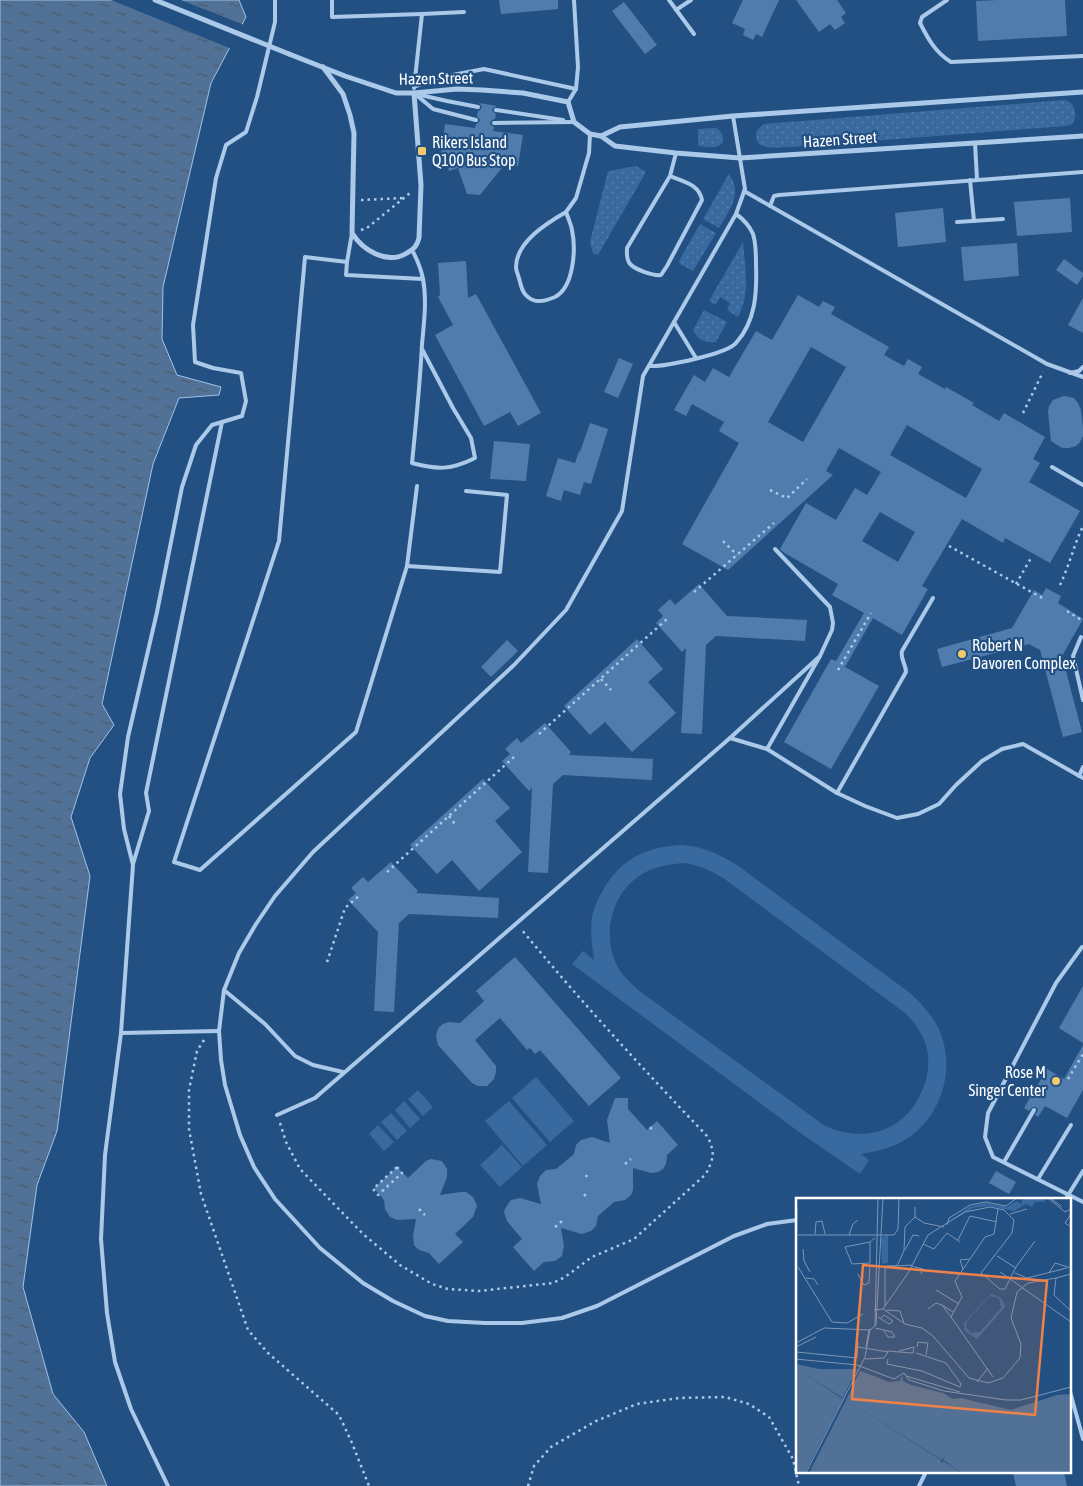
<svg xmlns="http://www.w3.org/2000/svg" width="1083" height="1486" font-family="'Asap Condensed',sans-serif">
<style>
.grass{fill:url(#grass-dots)}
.garden{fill:#386aa0;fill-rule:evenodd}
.water{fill:url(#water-ripples);stroke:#a0c4e9}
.pier{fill:#235083}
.building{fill:#507cad;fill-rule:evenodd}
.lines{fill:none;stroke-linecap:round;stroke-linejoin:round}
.path{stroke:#abc9e8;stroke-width:2.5;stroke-dasharray:2.5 4;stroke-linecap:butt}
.service{stroke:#abc9e8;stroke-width:4}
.minor{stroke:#abc9e8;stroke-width:5}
.minor-bridge{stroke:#abc9e8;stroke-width:5}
.poi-dot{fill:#f3c86f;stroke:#235083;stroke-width:2}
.labels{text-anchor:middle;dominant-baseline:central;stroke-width:4.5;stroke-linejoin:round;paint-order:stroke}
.street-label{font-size:16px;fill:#fff;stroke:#235083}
.poi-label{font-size:16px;fill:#fff;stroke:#235083;text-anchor:start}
.inset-road{fill:none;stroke:#7b96b5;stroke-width:1}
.view{fill:#ee8249;fill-opacity:0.15;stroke:#ee8249;stroke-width:2.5}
.inset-edge{fill:none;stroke:#fff;stroke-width:2.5}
</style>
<defs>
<pattern id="grass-dots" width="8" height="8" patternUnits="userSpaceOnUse" patternTransform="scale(1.25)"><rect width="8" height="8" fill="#386aa0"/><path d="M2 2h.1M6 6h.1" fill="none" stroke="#5680ae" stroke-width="1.8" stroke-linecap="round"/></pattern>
<pattern id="water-ripples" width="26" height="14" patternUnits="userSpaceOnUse" patternTransform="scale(1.25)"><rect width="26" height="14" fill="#517196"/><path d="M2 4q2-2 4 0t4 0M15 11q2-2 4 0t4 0" fill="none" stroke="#4e5b6a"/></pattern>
</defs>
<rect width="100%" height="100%" fill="#235083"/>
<!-- grass -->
<g class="grass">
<path d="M1065 100C1076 103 1078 116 1072 124L1066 126 792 147C779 147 751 153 757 130L764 124Z"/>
<path d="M716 128C724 132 727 145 715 147 710 148 703 146 698 146V129Z"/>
<path d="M636 166 646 172 598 255 593 253 590 242 608 171Z"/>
<path d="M729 174C743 194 730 209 719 228L703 219Z"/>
<path d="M700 224 716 233 693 271 680 264 679 261Z"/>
<path d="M743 242C745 269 751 292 738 317L727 310 730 303 720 297 716 305 709 301Z"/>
<path d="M704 310 727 322 716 342C705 343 698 340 693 330Z"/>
</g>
<!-- garden -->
<g class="garden">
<path d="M681 845C702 846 719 854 737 865L910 993C922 1004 934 1017 940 1032 954 1065 944 1107 917 1131 901 1145 882 1151 861 1154L869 1160 860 1174 799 1132 572 964 583 951 594 960C592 946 590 931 592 917 594 906 600 895 606 885 625 857 647 847 681 845ZM685 863C701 866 712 871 726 880L905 1013C915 1023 923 1034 927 1048 930 1064 928 1079 921 1093 903 1133 863 1143 825 1126L638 990C632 984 625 978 620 971 600 938 610 892 644 873 657 866 670 864 685 863Z"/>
<path d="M536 1077 574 1121 550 1142 512 1098Z"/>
<path d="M418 1090 433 1107 423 1116 408 1099Z"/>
<path d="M404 1101 420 1119 410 1128 395 1110Z"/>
<path d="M509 1101 547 1145 523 1166 485 1121Z"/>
<path d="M391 1113 407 1131 397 1140 381 1122Z"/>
<path d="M378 1125 394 1142 384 1151 369 1134Z"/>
<path d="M502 1145 522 1167 500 1187 480 1165Z"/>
</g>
<!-- water -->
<path class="water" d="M0 0H239L246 17 211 83 163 287 162 339 177 375 221 387 219 395 179 398 153 464 102 704 114 725 90 758 71 817 90 876 57 1131 37 1185 23 1287 53 1394 84 1432 107 1486H0Z"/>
<!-- pier -->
<path class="pier" d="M111 0H181L244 25 232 49Z"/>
<!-- building -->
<g class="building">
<path d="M499 0H558V9L501 14Z"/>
<path d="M743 0H779L762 37 756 34 753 40 743 35 745 29 732 23Z"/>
<path d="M796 0H837L846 13 841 17 845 23 835 30 830 24 819 32Z"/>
<path d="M998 0H1065L1067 36 978 41 976 1Z"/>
<path d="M624 2 657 45 645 54 612 11Z"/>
<path d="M479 103 497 106 492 109 493 112 496 114 495 119 492 120 490 123 491 125 494 127 493 131 523 135 518 166 505 164 480 195 467 194 458 168 449 171 444 155 441 154 445 124 475 128 476 124 478 123 480 120 477 116 478 111 480 110 482 107Z"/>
<path d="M1070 198 1072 232 1017 236 1014 202Z"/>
<path d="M943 208 946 242 898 247 895 213Z"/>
<path d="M1017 243 1019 276 964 281 961 247Z"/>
<path d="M1064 259 1083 273V276L1077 285 1056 270Z"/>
<path d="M466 261 468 298 476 294 541 413 518 426 510 412 484 426 435 335 453 325 438 297 440 295 438 263Z"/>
<path d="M798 295 819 307 823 301 835 307 831 314 889 347 884 355 904 366 908 359 922 367 918 374 945 389 946 387 974 403 972 405 999 421 1004 413 1045 437 1033 459 1040 463 1029 482 1080 511 1050 563 1005 538 1003 543 962 519 922 586 928 589 902 635 873 618 845 667 879 686 831 769 784 742 831 659 836 661 864 613 832 595 838 584 783 552 780 549 806 503 836 520 855 488 867 495 881 472 839 448 826 471 833 475 728 570 682 544 739 443 719 431 724 422 692 404 686 416 674 410 694 375 705 382 713 368 729 377 756 331 772 340ZM811 347 846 367 803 442 768 422ZM907 425 982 469 966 498 890 455ZM880 512 915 532 898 562 862 541Z"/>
<path d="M1083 298V333L1068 325Z"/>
<path d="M619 358 633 364 618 398 604 392Z"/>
<path d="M1064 396 1074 398 1078 403 1081 410 1083 428V436L1080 442 1076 446 1069 448H1062L1051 441 1048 412 1049 406 1053 400Z"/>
<path d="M590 423 608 429 591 484 584 482 580 495 564 490 561 501 546 496 558 458 575 463 579 451 580 452Z"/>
<path d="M494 441 530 444 526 481 490 479Z"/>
<path d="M699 584 727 616 807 620 805 641 716 636 706 645 702 734 681 733 686 648 682 652 656 623 663 616 658 610 670 599 675 605Z"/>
<path d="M1046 588 1061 596 1058 603 1083 619 1062 656 1082 732 1063 737 1040 650 1029 644 942 667 937 649 1012 628 1034 590 1042 595Z"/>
<path d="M637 639 663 669 648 682 676 713 632 752 605 722 590 735 564 706Z"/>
<path d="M507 640 518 651 491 677 481 667Z"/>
<path d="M545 723 571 752 569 755 653 759 652 780 563 775 553 784 548 873 528 872 532 788 529 791 502 761 510 754 505 749 517 738 521 743Z"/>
<path d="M483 779 510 808 495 821 522 852 479 891 452 860 437 874 410 845Z"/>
<path d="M391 862 418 891 416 893 499 898 498 918 409 914 399 923 394 1012 374 1011 378 932 348 900 356 893 351 888 363 877 368 882Z"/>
<path d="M515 957 621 1078 589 1106 540 1050 535 1054 530 1048 527 1050 500 1018 475 1040 496 1066V1072L494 1079 487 1086H478L472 1083 438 1045 436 1035 439 1027 443 1024 449 1022 460 1023 484 1001 476 991Z"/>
<path d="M1083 986V1043L1059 1028Z"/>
<path d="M1083 1045V1090L1067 1118 1045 1106 1038 1117 1035 1115 1038 1110 1036 1107H1033L1029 1111 1024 1108 1047 1069 1064 1079Z"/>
<path d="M615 1098H628V1109L647 1130 657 1121 678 1145 667 1155 666 1164 663 1169 658 1172 651 1173 633 1168V1190L631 1195 625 1200 614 1202 598 1216 596 1226 591 1231 582 1234 561 1228 564 1246 562 1256 555 1261 544 1262 534 1271 513 1247 522 1239 507 1221 504 1212 506 1207 511 1200 520 1198 541 1204 537 1184 540 1176 546 1170 556 1169 574 1154 576 1145 581 1140 592 1137 610 1143 607 1120Z"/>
<path d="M431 1159 442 1161 447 1169V1177L440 1195 461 1192H466L473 1197 477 1206 473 1217 455 1234 463 1242 439 1264 429 1253 419 1250 414 1245 413 1236 416 1219 397 1220 390 1217 385 1209 384 1200 374 1188 397 1167 408 1178 426 1161Z"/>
<path d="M996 1171 1016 1182 1009 1194 989 1183Z"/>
<path d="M1013 1472H1064L1067 1486H1016Z"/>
</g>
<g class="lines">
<!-- path -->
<g class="path">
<path d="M361 200 403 198"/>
<path d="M361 230 367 228 410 193"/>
<path d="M1023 413 1043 372"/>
<path d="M770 490 787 498 807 479"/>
<path d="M723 541 737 555"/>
<path d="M949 546 1044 599"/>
<path d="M1016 584 1031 558"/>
<path d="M1060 585C1069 566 1074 545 1083 526"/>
<path d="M694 592 774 523"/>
<path d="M1067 611 1083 621"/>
<path d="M838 670 871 613"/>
<path d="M601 679 611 690"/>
<path d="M539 734 667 619"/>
<path d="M449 816 455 824"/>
<path d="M387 872 514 757"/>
<path d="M327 962 345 908 360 895"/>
<path d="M204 1040 197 1051 189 1090V1129L201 1194 248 1330 268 1353 339 1415 352 1443 369 1486"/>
<path d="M1068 1079 1083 1054"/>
<path d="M280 1123 286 1142 300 1169 363 1234 400 1265 432 1284 448 1289 479 1291 553 1283 565 1277 592 1257 634 1239 706 1174C714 1157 715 1154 708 1137 644 1070 581 1002 522 930"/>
<path d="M650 1129 653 1126"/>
<path d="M625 1164 631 1159"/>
<path d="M397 1167 402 1173 378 1195 373 1189Z"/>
<path d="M586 1177 587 1175"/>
<path d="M584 1196 587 1193"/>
<path d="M419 1209 425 1215"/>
<path d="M555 1227 562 1221"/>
<path d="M528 1486 534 1466 551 1447 596 1421 637 1404 679 1398 725 1397 749 1404 769 1417 793 1459 799 1486"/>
</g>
<!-- service -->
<g class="service">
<path d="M332 0V17L422 14 464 12"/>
<path d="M669 0 694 34"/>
<path d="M947 0 922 17 920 23C928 39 936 53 951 62L1083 56"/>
<path d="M676 10 691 0"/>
<path d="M414 87 437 78 484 69 576 89"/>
<path d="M414 88 422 14"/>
<path d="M414 93 433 109 476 120"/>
<path d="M416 94 447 101 478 107"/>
<path d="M568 102 576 89 578 67 574 0"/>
<path d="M496 110 563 120"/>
<path d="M733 116 745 189 736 214 643 376 622 511 566 610 514 665 313 852 275 896 256 924 239 953 224 990 219 1031 221 1060 225 1085 240 1135 254 1167 275 1199 320 1248 363 1283 393 1301 425 1316 448 1321 485 1323H522L562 1318 597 1306 734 1236 767 1224 797 1220"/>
<path d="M494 123 574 122"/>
<path d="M975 143 977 179"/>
<path d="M670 176C684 182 699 184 702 200L667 266 661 275C653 276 636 270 630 264 626 259 627 254 627 248L670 176 676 153"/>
<path d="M970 180 974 221"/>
<path d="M744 191 1047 364 1083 377"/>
<path d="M770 206 774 196 779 195 1083 172"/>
<path d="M566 212C547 223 516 242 516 267 516 271 519 277 520 282 522 290 524 296 533 300 540 303 548 300 555 297 574 287 576 249 572 230 571 224 568 218 566 212L576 198 589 153 590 134"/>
<path d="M957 222 1003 219"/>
<path d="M352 233 347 262 346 275 423 279"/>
<path d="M412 250C417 259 421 269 423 279 427 300 424 323 422 344 420 384 416 424 412 463 438 470 451 470 475 458L471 438 453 408 422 349"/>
<path d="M347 262 305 257 279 541 174 862 200 870 356 732 407 566 417 486"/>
<path d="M674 322 696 358"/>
<path d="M649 366C664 367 727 354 736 343 756 321 757 292 756 264 756 254 756 243 753 234 749 225 743 219 736 214"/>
<path d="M1070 373 1079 371 1083 367"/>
<path d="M1052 467 1083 485"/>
<path d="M775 549 830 607 833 623 832 630 820 656"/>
<path d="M407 566 500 572 507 495 466 491"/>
<path d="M1081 637 1073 656 1083 700"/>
<path d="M730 738 820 656 767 749"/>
<path d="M1079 776 1083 767"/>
<path d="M837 793 906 672C906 664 900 659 902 651L933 598"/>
<path d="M133 864 149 811 146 793 222 422"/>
<path d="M1083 947H1082L1056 983 988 1113 985 1137 993 1157 1083 1202"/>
<path d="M224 990 265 1024 295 1056 313 1065 343 1072"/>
<path d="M121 1033 219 1031"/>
<path d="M277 1115 315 1098 730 738 767 749 837 793 865 806 897 818 918 814 939 804 956 785 982 761 1002 749 1023 744 1083 778"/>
<path d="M1004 1162 1034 1110"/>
<path d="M1038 1179 1071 1125"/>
<path d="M1065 1200 1083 1171"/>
<path d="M1069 1388 1083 1439"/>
<path d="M168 1486 131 1409 115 1362 107 1313 101 1239 105 1155 121 1033 133 865 124 829 120 794 128 737 157 612 182 487 196 445 212 425 242 416 246 401 241 373 213 368 195 362 193 325 216 178 226 145 246 132 257 97 275 22V0"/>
<path d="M919 1486 926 1472"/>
</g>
<!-- minor -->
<g class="minor">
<path d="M289 54 345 76 396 93H414L457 89 482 90 523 93 568 102 574 122 590 134 601 136 615 146 676 153 740 158 1083 136"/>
<path d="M323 67 343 94 350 115 354 133 352 233C363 251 388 265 407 253 414 249 417 246 419 238L421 185 414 93"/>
<path d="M601 136 620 127 733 116 1083 92"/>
</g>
<!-- minor-bridge -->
<path class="minor-bridge" d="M155 0 289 54"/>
</g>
<!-- markers -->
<g class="poi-dot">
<rect x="417" y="146" width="10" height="10" rx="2.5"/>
<circle cx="962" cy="654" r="5"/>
<circle cx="1056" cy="1081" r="5"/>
</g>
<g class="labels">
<!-- street labels -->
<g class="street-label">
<text transform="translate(436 78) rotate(-1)">Hazen Street</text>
<text transform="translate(840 139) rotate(-4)">Hazen Street</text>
</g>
<!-- poi labels -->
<g class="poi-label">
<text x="432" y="142">Rikers Island<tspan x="432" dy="18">Q100 Bus Stop</tspan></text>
<text x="972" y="645">Robert N<tspan x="972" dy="18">Davoren Complex</tspan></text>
<text x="1046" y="1072" text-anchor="end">Rose M<tspan x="1046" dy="18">Singer Center</tspan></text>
</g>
</g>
<!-- overview -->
<g transform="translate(796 1198)">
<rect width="275" height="275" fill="#235083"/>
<path d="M227 0H251L248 4H239L236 9 230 6 218 13 193 8 177 10 152 24 173 9 189 5 211 9 221 3 225 6ZM92 37V65L86 66 85 40Z" fill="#386aa0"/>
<path d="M195 96 204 99 210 108 181 141 169 133 168 125ZM194 98 203 100 205 110 184 134 175 135 170 129 171 123Z" fill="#386aa0" fill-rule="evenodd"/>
<path d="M0 166 23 171H60L93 184 104 183 106 178 107 183 115 187 147 195 157 201 165 200 215 212 261 197 275 196V275H0Z" fill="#517196"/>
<path d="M62 169 65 171 50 202 146 262 149 258 147 262 166 275 147 263 145 265V262L50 202 13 275H9L47 201 4 173 47 200Z" fill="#235083"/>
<path class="inset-road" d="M252 0 269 14 275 11M254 0 266 9M214 16 231 11M275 16 269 25 275 29M119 19 128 25 148 29M151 27 153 20 174 7 190 4 210 8 221 0M19 36 20 24 26 23 29 36M2 37H98L102 31 103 0M53 37 57 26 62 22M162 42 174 18 201 24M74 44 49 49 56 66 74 65V44L79 40M127 46 138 51 151 35 164 44M7 51 8 63 14 74M109 52 117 37 123 38M201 58 220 70M116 67 101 68 108 53 109 29 119 19V9M89 68V108M89 68H101H92M115 68 127 71 125 76M2 69 36 124 51 125 67 116M167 71 164 62 173 61M146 74 163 76M204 74 275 124M219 75 231 80 271 70M253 75 259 65 275 70M62 76 68 87 73 85 74 67M275 76 260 80 258 97 275 113M10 80 18 81 22 87M0 84 1 10M140 92 163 106M87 111 112 75 132 37 169 14 194 9 208 12 218 22 216 35 185 75 204 91H209L220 69 239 43M132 111 140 105 146 107M78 112 87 111 109 126 126 130 137 138 173 180 192 185 207 180 224 160 225 146 215 120 221 94 232 85 260 80M90 112 104 113 108 125M82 119 93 126 97 123 88 117 85 120M155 119 146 107 157 114M79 128 82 0M79 130 96 134 99 139H92L88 133M0 145 28 130 74 132M0 149 20 139M62 149 92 154 88 160 69 161M70 149 73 131M121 149 122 144 132 145 130 157M91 153 117 155 118 149 103 153M0 154 61 160 62 144M0 161 61 167 98 181 108 175 113 182 148 193 210 202H225L275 189M92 161 91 166 126 173 164 189 165 186 150 165 120 155M110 178 164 194M197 179 155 119 166 99 159 83 189 39 198 36 202 11M181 184 192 170M10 275 69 159 74 132 80 127 87 0"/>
<path class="view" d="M67 67 251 83 239 217 56 201Z"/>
<rect width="275" height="275" class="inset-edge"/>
</g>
</svg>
